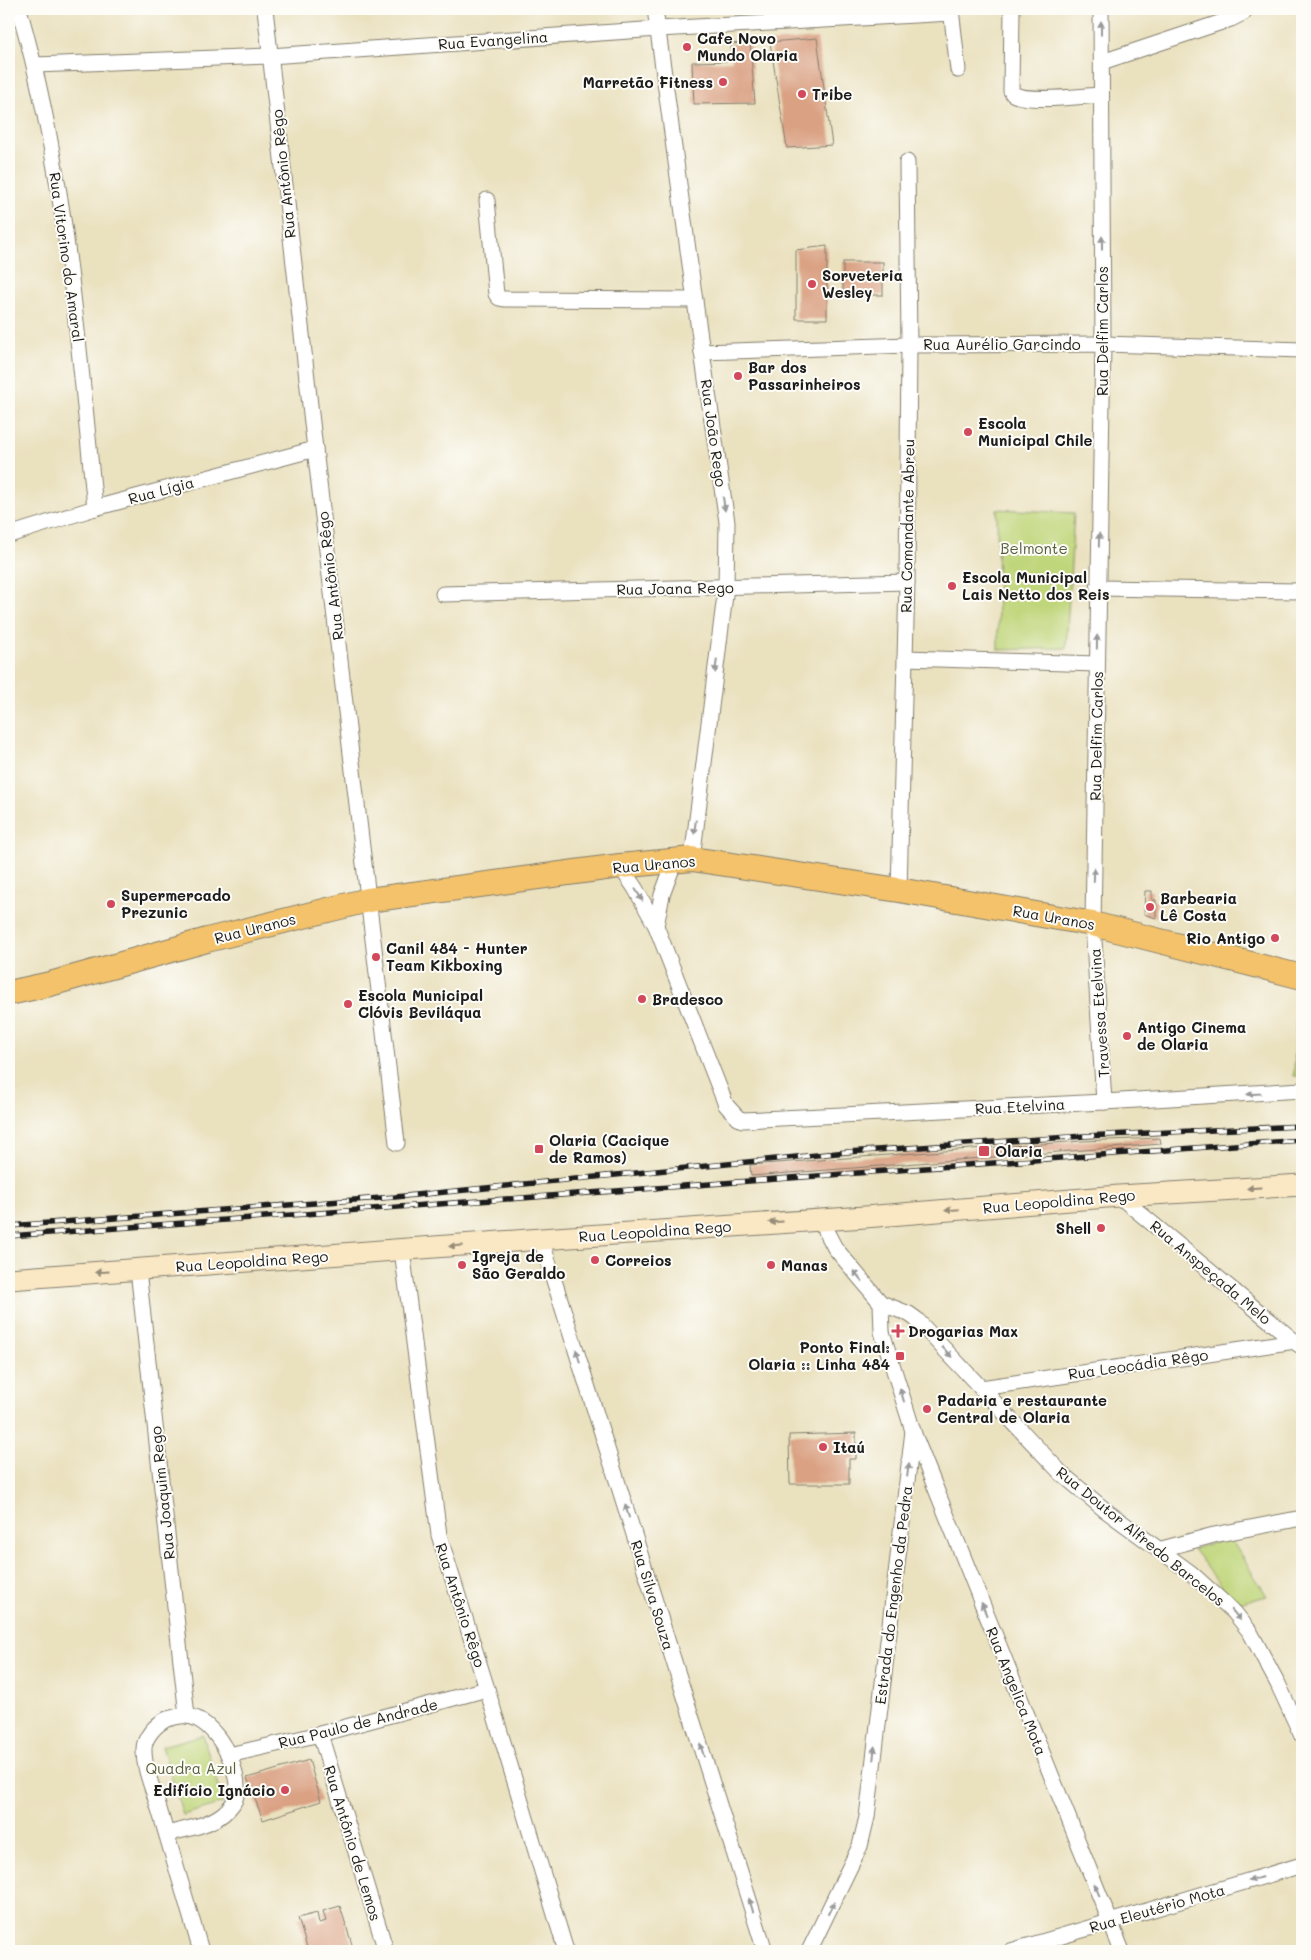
<svg xmlns="http://www.w3.org/2000/svg" width="1311" height="1960" font-family="Mali,sans-serif">
<style>
.green{fill:#c0d67a;stroke:#6e794b}
.building{fill:#daa183}
.lines{fill:none;stroke-linecap:round;stroke-linejoin:round}
.street-casing{stroke:#837e6e;stroke-width:17}
.secondary-casing{stroke:#837e6e;stroke-width:23}
.primary-casing{stroke:#837e6e;stroke-width:26}
.street{stroke:#fff;stroke-width:15}
.secondary{stroke:#fae7c3;stroke-width:21}
.primary{stroke:#f3c26a;stroke-width:24}
.rail-casing{stroke:#1c1c1c;stroke-width:5.5}
.rail{stroke:#fdfcf7;stroke-width:4;stroke-dasharray:11;stroke-linecap:butt}
.oneway{fill:#999}
.oneway2{fill:#968c78}
.poi-dot{fill:#d1495b;stroke:#fdfcf7;stroke-width:2}
.labels{text-anchor:middle;dominant-baseline:central;stroke-width:4;stroke-linejoin:round;paint-order:stroke}
.poi-label{font-size:15px;font-weight:bold;fill:#1c1c1c;stroke:#fdfcf7;text-anchor:start}
.street-label{font-size:15px;fill:#1c1c1c;stroke:#fdfcf7}
.park-label{font-size:15px;fill:#555d3d;stroke:#fdfcf7}
</style>
<rect width="100%" height="100%" fill="#fdfcf7"/>
<filter id="ink" filterUnits="userSpaceOnUse"><feTurbulence type="fractalNoise" baseFrequency=".02" numOctaves="2"/><feDisplacementMap in="SourceGraphic" scale="10" xChannelSelector="R" yChannelSelector="G"/><feConvolveMatrix kernelMatrix="1 2 1 2 8 2 1 2 1" color-interpolation-filters="sRGB"/></filter>
<filter id="wash" filterUnits="userSpaceOnUse"><feTurbulence type="fractalNoise" baseFrequency=".0096" numOctaves="4" result="noise"/><feDisplacementMap in="SourceGraphic" scale="20" xChannelSelector="R" yChannelSelector="G"/><feGaussianBlur stdDeviation="1.12" result="paint"/><feColorMatrix in="noise" values="0 0 0 0 0 0 0 0 0 0 0 0 0 0 0 0 0 1.4 0 .05"/><feComposite in="paint" operator="in"/></filter>
<g filter="url(#wash)">
<rect width="100%" height="100%" fill="#eae1bf"/>
<!-- green -->
<g class="green">
<path d="M997 509 1074 513 1066 648 998 650Z"/>
<path d="M1297 989 1302 991V1076H1294Z"/>
<path d="M1230 1538 1267 1596 1235 1604 1193 1549Z"/>
<path d="M203 1735 223 1803 183 1815 162 1746Z"/>
</g>
<g id="blocks">
<!-- building -->
<g class="building">
<path d="M1165 9H1237V11L1165 13Z"/>
<path d="M817 38 832 145 787 148 770 42Z"/>
<path d="M750 42 755 103 694 104 692 62 732 61 731 44Z"/>
<path d="M827 246V319H796V250Z"/>
<rect x="843" y="262" width="40" height="33"/>
<path d="M1145 891H1152V900H1156V918L1144 914Z"/>
<path d="M1160 1138 1161 1144 751 1176 750 1165 1082 1141Z"/>
<path d="M856 1433V1459H849V1484H790L789 1435Z"/>
<path d="M309 1760 321 1801 263 1820 247 1778Z"/>
<path d="M340 1906 354 1951H308L298 1918 317 1913 319 1923 326 1921 323 1911Z"/>
</g>
</g>
</g>
<g filter="url(#ink)">
<use href="#blocks" fill-opacity="0" stroke="#837e6e" stroke-width="1"/>
<g class="lines">
<defs>
<g id="street">
<path d="M19 9C66 171 78 340 95 508"/>
<path d="M265 9 315 449 397 1143"/>
<path d="M655 9 702 352 727 522 726 587 692 859"/>
<path d="M951 9 958 70"/>
<path d="M1012 9 1011 91 1013 94C1029 103 1080 96 1101 95"/>
<path d="M1101 9 1103 344 1093 924 1104 1102"/>
<path d="M1102 62 1231 19 1243 13 1246 9"/>
<path d="M35 65 270 56 658 29 952 13"/>
<path d="M487 200 496 294 499 298 504 299 695 300"/>
<path d="M702 352 909 345 1103 344 1302 350"/>
<path d="M9 535 95 508 315 449"/>
<path d="M1098 588 1302 591"/>
<path d="M443 594 907 582"/>
<path d="M905 658 1097 664"/>
<path d="M620 866 635 888 656 926 726 1105 738 1118 743 1120 1104 1102 1302 1090"/>
<path d="M899 890 907 582 909 345 907 162"/>
<path d="M656 926 662 895 675 860"/>
<path d="M1119 1196 1299 1345"/>
<path d="M541 1239 765 1951"/>
<path d="M402 1250 439 1535 487 1689 566 1951"/>
<path d="M138 1270 187 1716"/>
<path d="M881 1303 909 1314 916 1319 1062 1474 1105 1510 1191 1573 1234 1612 1250 1632 1278 1684 1302 1736"/>
<path d="M981 1388 1295 1341"/>
<path d="M913 1432 1122 1951"/>
<path d="M1158 1550 1214 1535 1302 1518"/>
<path d="M320 1734 386 1951"/>
<path d="M229 1755 320 1734 487 1689"/>
<path d="M167 1834C185 1829 208 1826 223 1814 229 1809 235 1803 236 1796 243 1771 214 1717 186 1716 181 1715 172 1718 167 1719 156 1724 143 1738 144 1751 144 1770 154 1791 159 1809 173 1857 187 1904 201 1951"/>
<path d="M809 1951 860 1846 867 1817 913 1431 882 1332 881 1303 835 1248 826 1231 824 1219"/>
<path d="M1011 1951 1302 1865"/>
</g>
<path id="secondary" d="M9 1279 541 1239 865 1217 1119 1196 1302 1185"/>
<path id="primary" d="M9 993 50 984 207 940 368 900 620 866 692 859 899 890 1093 924 1302 977"/>
</defs>
<!-- street casing -->
<use href="#street" class="street-casing"/>
<!-- secondary casing -->
<use href="#secondary" class="secondary-casing"/>
<!-- primary casing -->
<use href="#primary" class="primary-casing"/>
<!-- street -->
<use href="#street" class="street"/>
<!-- secondary -->
<use href="#secondary" class="secondary"/>
<!-- primary -->
<use href="#primary" class="primary"/>
<defs>
<g id="rail">
<path d="M9 1226 395 1197 847 1152 1085 1136 1302 1126"/>
<path d="M9 1236 1302 1140"/>
</g>
</defs>
<!-- rail casing -->
<use href="#rail" class="rail-casing"/>
<!-- rail -->
<use href="#rail" class="rail"/>
</g>
<!-- one-way arrows -->
<defs><path id="oneway-solid" d="M-6-.8H1V-3.2L6.5 0L1 3.2V.8H-6Z" transform="scale(1.25)"/></defs>
<g class="oneway">
<use href="#oneway-solid" transform="translate(1101 28) rotate(-90)"/>
<use href="#oneway-solid" transform="translate(1102 243) rotate(-90)"/>
<use href="#oneway-solid" transform="translate(724 504) rotate(82)"/>
<use href="#oneway-solid" transform="translate(1099 540) rotate(-89)"/>
<use href="#oneway-solid" transform="translate(1097 642) rotate(-89)"/>
<use href="#oneway-solid" transform="translate(716 666) rotate(97)"/>
<use href="#oneway-solid" transform="translate(695 827) rotate(97)"/>
<use href="#oneway-solid" transform="translate(1094 875) rotate(-89)"/>
<use href="#oneway-solid" transform="translate(639 895) rotate(59)"/>
<use href="#oneway-solid" transform="translate(1254 1094) rotate(176)"/>
<use href="#oneway-solid" transform="translate(858 1276) rotate(-130)"/>
<use href="#oneway-solid" transform="translate(947 1352) rotate(47)"/>
<use href="#oneway-solid" transform="translate(578 1356) rotate(-107)"/>
<use href="#oneway-solid" transform="translate(902 1395) rotate(-107)"/>
<use href="#oneway-solid" transform="translate(908 1470) rotate(-83)"/>
<use href="#oneway-solid" transform="translate(627 1511) rotate(-107)"/>
<use href="#oneway-solid" transform="translate(984 1609) rotate(-112)"/>
<use href="#oneway-solid" transform="translate(1236 1615) rotate(50)"/>
<use href="#oneway-solid" transform="translate(702 1750) rotate(-107)"/>
<use href="#oneway-solid" transform="translate(874 1753) rotate(-84)"/>
<use href="#oneway-solid" transform="translate(1255 1879) rotate(164)"/>
<use href="#oneway-solid" transform="translate(1097 1890) rotate(-112)"/>
<use href="#oneway-solid" transform="translate(751 1905) rotate(-107)"/>
<use href="#oneway-solid" transform="translate(831 1908) rotate(-64)"/>
</g>
<g class="oneway2">
<use href="#oneway-solid" transform="translate(1254 1188) rotate(176)"/>
<use href="#oneway-solid" transform="translate(952 1210) rotate(175)"/>
<use href="#oneway-solid" transform="translate(776 1222) rotate(176)"/>
<use href="#oneway-solid" transform="translate(456 1246) rotate(176)"/>
<use href="#oneway-solid" transform="translate(102 1272) rotate(176)"/>
</g>
</g>
<!-- markers -->
<g class="poi-dot">
<circle cx="687" cy="47" r="5"/>
<circle cx="723" cy="82" r="5"/>
<circle cx="802" cy="94" r="5"/>
<circle cx="812" cy="284" r="5"/>
<circle cx="738" cy="376" r="5"/>
<circle cx="968" cy="432" r="5"/>
<circle cx="952" cy="586" r="5"/>
<circle cx="111" cy="904" r="5"/>
<circle cx="1150" cy="907" r="5"/>
<circle cx="1275" cy="938" r="5"/>
<circle cx="376" cy="957" r="5"/>
<circle cx="642" cy="999" r="5"/>
<circle cx="348" cy="1004" r="5"/>
<circle cx="1127" cy="1036" r="5"/>
<rect x="534" y="1144" width="10" height="10" rx="2.5"/>
<rect x="978" y="1145" width="12" height="12" rx="2.5"/>
<circle cx="1101" cy="1228" r="5"/>
<circle cx="595" cy="1260" r="5"/>
<circle cx="462" cy="1265" r="5"/>
<circle cx="771" cy="1265" r="5"/>
<path d="M895.5 1323.5h5v5h5v5h-5v5h-5v-5h-5v-5h5z"/>
<rect x="895" y="1351" width="10" height="10" rx="2.5"/>
<circle cx="927" cy="1409" r="5"/>
<circle cx="823" cy="1447" r="5"/>
<circle cx="285" cy="1790" r="5"/>
</g>
<g class="labels">
<!-- poi labels -->
<g class="poi-label">
<text x="697" y="38">Cafe Novo<tspan x="697" dy="17">Mundo Olaria</tspan></text>
<text x="713" y="82" text-anchor="end">Marretão Fitness</text>
<text x="812" y="94">Tribe</text>
<text x="822" y="275">Sorveteria<tspan x="822" dy="17">Wesley</tspan></text>
<text x="748" y="367">Bar dos<tspan x="748" dy="17">Passarinheiros</tspan></text>
<text x="978" y="423">Escola<tspan x="978" dy="17">Municipal Chile</tspan></text>
<text x="962" y="577">Escola Municipal<tspan x="962" dy="17">Lais Netto dos Reis</tspan></text>
<text x="121" y="895">Supermercado<tspan x="121" dy="17">Prezunic</tspan></text>
<text x="1160" y="898">Barbearia<tspan x="1160" dy="17">Lê Costa</tspan></text>
<text x="1265" y="938" text-anchor="end">Rio Antigo</text>
<text x="386" y="948">Canil 484 - Hunter<tspan x="386" dy="17">Team Kikboxing</tspan></text>
<text x="358" y="995">Escola Municipal<tspan x="358" dy="17">Clóvis Beviláqua</tspan></text>
<text x="652" y="999">Bradesco</text>
<text x="1137" y="1027">Antigo Cinema<tspan x="1137" dy="17">de Olaria</tspan></text>
<text x="549" y="1140">Olaria (Cacique<tspan x="549" dy="17">de Ramos)</tspan></text>
<text x="995" y="1151">Olaria</text>
<text x="1091" y="1228" text-anchor="end">Shell</text>
<text x="472" y="1256">Igreja de<tspan x="472" dy="17">São Geraldo</tspan></text>
<text x="605" y="1260">Correios</text>
<text x="781" y="1265">Manas</text>
<text x="908" y="1331">Drogarias Max</text>
<text x="890" y="1347" text-anchor="end">Ponto Final:<tspan x="890" dy="17">Olaria :: Linha 484</tspan></text>
<text x="937" y="1400">Padaria e restaurante<tspan x="937" dy="17">Central de Olaria</tspan></text>
<text x="833" y="1447">Itaú</text>
<text x="275" y="1790" text-anchor="end">Edifício Ignácio</text>
</g>
<!-- street labels -->
<g class="street-label">
<text transform="translate(493 40) rotate(-4)">Rua Evangelina</text>
<text transform="translate(283 174) rotate(-96)">Rua Antônio Rêgo</text>
<text transform="translate(67 257) rotate(82)">Rua Vitorino do Amaral</text>
<text transform="translate(1102 331) rotate(-90)">Rua Delfim Carlos</text>
<text x="1002" y="344">Rua Aurélio Garcindo</text>
<text transform="translate(714 433) rotate(82)">Rua João Rego</text>
<text transform="translate(161 490) rotate(-15)">Rua Lígia</text>
<text transform="translate(907 526) rotate(-89)">Rua Comandante Abreu</text>
<text transform="translate(330 576) rotate(-97)">Rua Antônio Rêgo</text>
<text transform="translate(675 588) rotate(-1)">Rua Joana Rego</text>
<text transform="translate(1096 736) rotate(-89)">Rua Delfim Carlos</text>
<text transform="translate(654 864) rotate(-5)">Rua Uranos</text>
<text transform="translate(1054 917) rotate(10)">Rua Uranos</text>
<text transform="translate(255 928) rotate(-14)">Rua Uranos</text>
<text transform="translate(1099 1013) rotate(-94)">Travessa Etelvina</text>
<text transform="translate(1020 1106) rotate(-3)">Rua Etelvina</text>
<text transform="translate(1059 1201) rotate(-5)">Rua Leopoldina Rego</text>
<text transform="translate(655 1231) rotate(-4)">Rua Leopoldina Rego</text>
<text transform="translate(252 1261) rotate(-4)">Rua Leopoldina Rego</text>
<text transform="translate(1211 1272) rotate(40)">Rua Anspeçada Melo</text>
<text transform="translate(1138 1364) rotate(-8)">Rua Leocádia Rêgo</text>
<text transform="translate(162 1493) rotate(-96)">Rua Joaquim Rego</text>
<text transform="translate(1141 1536) rotate(39)">Rua Doutor Alfredo Barcelos</text>
<text transform="translate(653 1595) rotate(73)">Rua Silva Souza</text>
<text transform="translate(893 1595) rotate(-83)">Estrada do Engenho da Pedra</text>
<text transform="translate(461 1605) rotate(72)">Rua Antônio Rêgo</text>
<text transform="translate(1017 1691) rotate(68)">Rua Angelica Mota</text>
<text transform="translate(358 1723) rotate(-14)">Rua Paulo de Andrade</text>
<text transform="translate(353 1843) rotate(73)">Rua Antônio de Lemos</text>
<text transform="translate(1157 1908) rotate(-16)">Rua Eleutério Mota</text>
</g>
<!-- park labels -->
<g class="park-label">
<text x="1034" y="548">Belmonte</text>
<text x="191" y="1768">Quadra Azul</text>
</g>
</g>
<!-- margin -->
<rect width="1311" height="1960" fill="none" stroke="#fdfcf7" stroke-width="30"/>
</svg>
